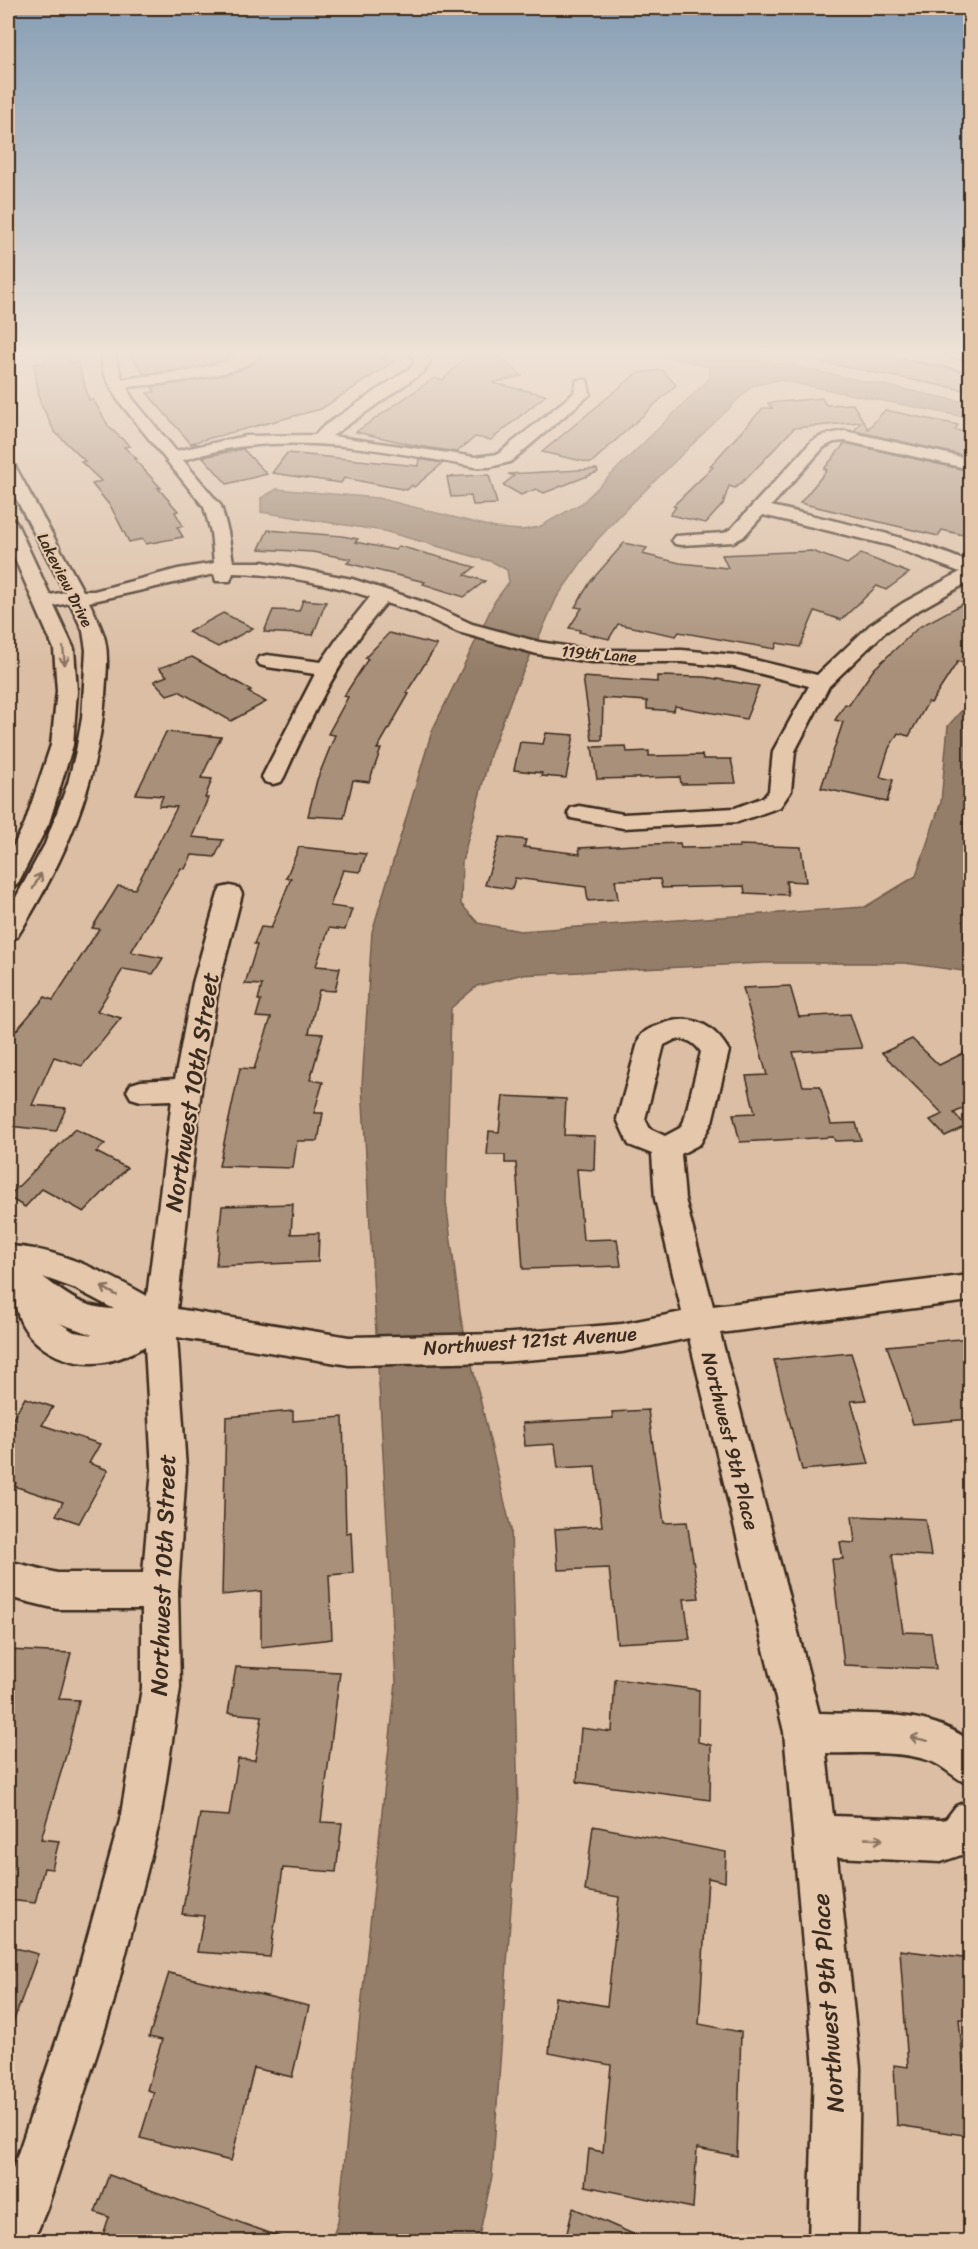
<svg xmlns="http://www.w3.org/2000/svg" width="978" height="2249" font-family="Sriracha,sans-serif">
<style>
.water{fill:#957e69;stroke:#715c4b;stroke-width:1.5}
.building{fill:#a9907a;stroke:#3b2a1e;stroke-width:1.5}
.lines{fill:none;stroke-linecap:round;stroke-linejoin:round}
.minor-casing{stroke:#3b2a1e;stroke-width:5}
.minor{fill:#e5c8ac;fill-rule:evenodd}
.oneway{stroke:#88715e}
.labels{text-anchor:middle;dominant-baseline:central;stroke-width:4.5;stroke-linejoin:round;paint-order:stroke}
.far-street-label{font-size:16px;fill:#3b2a1e;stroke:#e5c8ac}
.street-label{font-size:20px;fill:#3b2a1e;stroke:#e5c8ac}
.near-street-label{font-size:24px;fill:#3b2a1e;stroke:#e5c8ac}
</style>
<rect width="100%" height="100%" fill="#dbbea4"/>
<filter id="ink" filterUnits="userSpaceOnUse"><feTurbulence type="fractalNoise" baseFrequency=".0167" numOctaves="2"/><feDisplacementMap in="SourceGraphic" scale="12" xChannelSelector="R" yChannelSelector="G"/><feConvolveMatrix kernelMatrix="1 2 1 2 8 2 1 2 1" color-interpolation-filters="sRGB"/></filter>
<g filter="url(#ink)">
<!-- water -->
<path class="water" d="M652 353H729L970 403V418L779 380 752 386 622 513 597 540 557 597 513 694 490 755 462 862 461 904 478 923 520 931 865 907 916 876 941 802 948 726 970 701V972L905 963H764L519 975 477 986 451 1008 446 1202 461 1319 511 1529 518 1808 492 2176 478 2241H331L338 2222 396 1682 362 1085 372 932 432 731 495 601 509 582 507 570 493 562 384 531 261 512V498L277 489 378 498 496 528 522 530 539 527 582 503 710 378 709 367Z"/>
<!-- building -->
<g class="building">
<path d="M130 353H238L217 362 188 369 144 374Z"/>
<path d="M265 353H389L381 358 395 361 321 409 191 443 199 444 192 445 147 393 155 392 152 387 199 380 238 371 254 363Z"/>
<path d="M470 353H497L522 376 492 383 546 395 491 440 475 437 457 452 418 446 356 432 434 378 443 380Z"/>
<path d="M820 353H890L899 359 970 373V391L819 362Z"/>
<path d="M69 354 70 363 78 362 89 400 93 399 109 427 130 446 124 447 137 459H134L161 488H158L178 511 175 512 183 526 177 527 183 537 146 544 143 539 129 542 111 507 92 484 101 481 81 462 85 461 54 431 40 402 34 364 45 363V357Z"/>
<path d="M662 370 676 385 591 463 542 452 637 373Z"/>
<path d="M822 398 826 405 853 404 868 429 885 410 958 425 955 430 970 433V457L854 431 861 422 794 428 749 476 735 488 729 486 723 504 706 523 670 515 676 507 673 506 713 467 710 466 763 408H772L768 403Z"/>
<path d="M845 443 970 471V524L963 535 942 530 938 536 800 503 827 470 824 469Z"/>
<path d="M243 449 267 474 227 484 203 457Z"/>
<path d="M287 453 418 466 419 459 443 463 414 487 412 485 407 490 344 478 341 483 272 473Z"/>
<path d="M597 469 598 472 544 493 536 489 521 495 503 485 514 476 508 474Z"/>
<path d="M482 475H489L497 504 473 505 471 496 451 497 447 477Z"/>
<path d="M268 530 342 536 358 539 355 542 395 550 399 546 475 567 465 575 485 581 464 597 423 584 425 582 347 563 351 559 312 552 259 549Z"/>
<path d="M624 543 647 548 642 554 680 563 728 568 722 555 812 551 847 564 861 554 909 573 886 590 877 586 841 620 815 611 800 647 777 643 775 649 679 632 676 636 618 624 609 639 579 632 580 630 569 628 582 608 575 607 591 581Z"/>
<path d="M303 600 326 602 313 635 264 632 273 610 299 611Z"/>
<path d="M970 600V655L963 663 958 661 931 703 928 702 909 736 898 733 889 748 880 777 893 780 887 802 821 788 843 722 835 720 845 704 849 705 874 669 919 627Z"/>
<path d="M223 613 253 628 218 647 188 632Z"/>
<path d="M389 633 437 645 406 693 409 694 377 749H381L369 782 353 780 344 818 308 816 317 780 335 735 328 734 348 697 344 696 368 659 365 658Z"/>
<path d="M192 657 251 690 248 692 266 702 231 721 179 691 167 695 154 681 167 676 159 668Z"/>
<path d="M657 676 705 677 759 686 746 719 675 706 674 711 647 709V701L603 698 602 740H592L583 677 657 682Z"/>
<path d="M166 732 221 737 201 778 212 779 205 798H208L192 837 223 840 215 857 192 855 185 869 181 868 131 952 163 958 153 974 123 969 97 1011 121 1018 82 1066 54 1057 32 1105 66 1108 56 1131 8 1126V1040L45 997 53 1000 99 929 92 928 118 886 135 889 177 807 159 806 163 796 136 794Z"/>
<path d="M546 733 574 735 566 778 541 776 542 773 514 770 520 742 543 744Z"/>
<path d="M626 746 627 752 649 751V756L702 755 703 759H731L736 783 681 784 680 777 597 779 592 747Z"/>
<path d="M500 837 526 840 524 847 580 854 579 848 653 844 680 843 681 848 739 847V845L801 847 806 882 786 881 788 895 745 893 744 886 662 888 660 879 615 880 618 899 588 901 586 887 515 878 512 889 485 885Z"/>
<path d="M299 847 366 854 360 872 343 870 330 906 352 909 345 930 329 928 316 966 340 968 335 991 319 990 309 1033 323 1034 310 1080 323 1082 314 1113H323L318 1141H297L293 1168 219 1166 240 1068 254 1069 271 1018 256 1017 261 1000H258L262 985 245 984 257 945 254 944 261 927 271 928 291 878H286Z"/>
<path d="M790 986 799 1017 850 1014 862 1048 793 1052 803 1086H820L831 1124 856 1123 861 1140 835 1141 833 1137 740 1142 733 1114 755 1113 746 1076 767 1075 743 988Z"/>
<path d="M912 1039 939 1065 970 1050V1105L954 1113 966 1126 945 1136 930 1120 943 1114 882 1053Z"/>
<path d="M503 1096 566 1099 564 1135 595 1136 594 1170 577 1169 583 1240 617 1239 621 1266 523 1269 516 1163H505V1155H487L489 1131 499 1132Z"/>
<path d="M75 1129 105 1144 96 1152 127 1168 84 1212 42 1189 25 1207 8 1197Z"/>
<path d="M293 1204 291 1234 319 1233 318 1262 216 1266 222 1206Z"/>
<path d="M970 1338V1419L913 1424 887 1346Z"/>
<path d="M851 1353 866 1400 851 1401 869 1464 802 1470 774 1360Z"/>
<path d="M25 1398 53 1407 42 1425 100 1444 89 1463 108 1470 79 1523 56 1515 63 1502 14 1486 16 1483 8 1480V1427Z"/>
<path d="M648 1410 664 1523 687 1522 699 1598 684 1599 690 1639 617 1643 609 1568 558 1570 555 1529 602 1526 595 1466 558 1468 555 1444 525 1446 523 1423 613 1418 612 1412Z"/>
<path d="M293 1411V1421L343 1417 346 1533 351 1532 353 1573 329 1575 332 1639 261 1647V1591L222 1595 226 1417Z"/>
<path d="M852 1516 925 1519 931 1556 892 1554 903 1632 931 1633 936 1669 844 1665 832 1559H843L840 1542 855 1543Z"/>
<path d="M8 1650 71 1653 59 1699 79 1700 67 1752 41 1839 59 1841 52 1869 44 1868 35 1903 8 1900Z"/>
<path d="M236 1667 340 1672 321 1822 342 1823 336 1872 283 1868 270 1957 197 1952 204 1916 182 1914 200 1814 229 1816 238 1759 255 1760 262 1716 228 1713Z"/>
<path d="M615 1679 699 1690 698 1742 711 1745 710 1800 577 1782 581 1728 612 1732Z"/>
<path d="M593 1826 726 1852 725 1882 708 1878 699 2024 741 2032 737 2156 697 2148 693 2208 585 2186 589 2149 603 2152 611 2065 549 2053 555 1997 607 2006 619 1897 585 1891Z"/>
<path d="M8 1946 38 1954 10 2031H8Z"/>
<path d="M900 1950 970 1959V2020L959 2019 965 2084H970V2136L897 2125 894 2065 908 2067Z"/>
<path d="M169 1973 309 2006 292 2077 254 2068 231 2161 140 2138 154 2092 147 2090 162 2040 149 2037Z"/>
<path d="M109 2175 286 2239 285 2241H101L109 2217 95 2212Z"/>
<path d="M573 2208 594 2217 649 2241H565Z"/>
</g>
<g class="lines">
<defs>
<g id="minor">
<path d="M100 353H114L122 379 188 371 218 364 244 353H263C242 378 159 384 127 387L132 398 176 451 246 436 315 435 324 426 413 366 415 359 408 353H426L430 362 423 372 332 436 475 457 498 454 574 393 577 380H587L590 394 587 397 510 462 490 467H475C400 453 322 437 246 446 225 448 204 454 183 460L221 506 228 532 233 562H263L352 579 429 604 472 624 539 642 591 650H682L734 655 817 675 870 625 903 603 960 572 888 545 763 515 743 537 733 542 681 545 675 544 672 540 675 536 724 533 731 529 812 441 824 435 845 431 970 459V469L845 441 834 442 824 447 771 506C839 522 907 535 970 563V581L917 611 884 633 829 686 795 751 791 791 780 807 738 822 623 828 571 818 568 813 571 808 579 806 623 814 735 808 764 797 769 791 773 751 809 686 734 667 682 662H591L537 654 458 632 415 612 386 603C341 654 312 715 284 777L281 782 273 784 265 782 262 777 315 674 267 667 260 665 257 661 260 657 267 655 321 662 342 632 370 597C326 583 279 574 233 573L230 581H216L214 574 89 602C95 614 102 627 105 640 109 658 106 677 105 695 98 785 64 862 17 937L8 939V912L45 844 68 783 76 751 82 718 86 650 83 631 70 603 54 606 74 649 77 691 73 745 49 823 17 885 8 887V857L25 823 51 745 57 691 54 649 8 543V519L14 520 17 524 50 595 65 592 8 483V463L14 464 16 468 83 591H94L178 569 214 563 211 532 204 507 117 399 104 373Z"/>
<path d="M892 353H922L970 363V371L899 357Z"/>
<path d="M230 886 239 888 242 894 219 983 201 1089 177 1309 349 1337 500 1334 622 1324 682 1312 655 1199 652 1154 629 1145 617 1119 639 1039C643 1031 649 1029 657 1026 689 1012 712 1022 729 1051L712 1122 700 1144 681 1154 685 1199 713 1306 970 1275V1301L720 1333 819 1713C871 1715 927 1709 970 1741V1785C955 1779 944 1766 930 1761 901 1750 857 1754 826 1753L833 1816 941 1820 946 1819 956 1806 970 1800V1852L941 1862 837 1857 860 2068 857 2242H809L814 2068 784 1732 689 1338 622 1352 500 1362 349 1365 177 1337 186 1469 178 1591 180 1688 160 1820 113 2004 47 2208 33 2242H8V2183L69 2004 120 1820 142 1688V1609H57L8 1597V1561L57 1573H143L152 1469 145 1346C130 1355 110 1363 92 1363 53 1364 11 1333 16 1292L8 1285V1246C58 1248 104 1272 147 1296L172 1100 141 1101 131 1098 127 1091 131 1084 141 1081 175 1079 193 983 218 894 221 888ZM676 1039C688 1039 694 1042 701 1052L684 1121 680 1128 665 1136 650 1129 645 1119 664 1045ZM43 1277 76 1289 114 1309C82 1308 67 1295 43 1277ZM58 1322 59 1323 93 1335 74 1332Z"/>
</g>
</defs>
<!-- minor casing -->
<use href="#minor" class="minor-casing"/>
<!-- minor -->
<use href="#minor" class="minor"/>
</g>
<!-- one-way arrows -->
<defs><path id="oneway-shaft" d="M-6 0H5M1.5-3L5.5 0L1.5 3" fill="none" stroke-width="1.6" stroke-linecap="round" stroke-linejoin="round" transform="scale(1.5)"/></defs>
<g class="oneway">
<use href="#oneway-shaft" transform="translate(64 656) rotate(84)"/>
<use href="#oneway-shaft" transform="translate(37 881) rotate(-62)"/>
<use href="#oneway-shaft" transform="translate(109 1291) rotate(-151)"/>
<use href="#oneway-shaft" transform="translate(919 1739) rotate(-168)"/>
<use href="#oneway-shaft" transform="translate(874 1839) rotate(3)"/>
</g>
</g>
<!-- sky -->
<linearGradient id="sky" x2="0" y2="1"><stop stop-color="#879eb5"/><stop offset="0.53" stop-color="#efe2d6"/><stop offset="1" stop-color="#efe2d6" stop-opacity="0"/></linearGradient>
<rect width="978" height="668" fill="url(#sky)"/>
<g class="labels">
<!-- far-street labels -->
<g class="far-street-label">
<text transform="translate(65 580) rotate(63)">Lakeview Drive</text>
<text transform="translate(599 654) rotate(5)">119th Lane</text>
</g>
<!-- street labels -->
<g class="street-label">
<text transform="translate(530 1341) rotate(-4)">Northwest 121st Avenue</text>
<text transform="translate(730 1441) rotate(76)">Northwest 9th Place</text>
</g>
<!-- near-street labels -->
<g class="near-street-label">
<text transform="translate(192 1092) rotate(-81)">Northwest 10th Street</text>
<text transform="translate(163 1575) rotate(-88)">Northwest 10th Street</text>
<text transform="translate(828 2003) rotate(-94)">Northwest 9th Place</text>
</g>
</g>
<!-- margin -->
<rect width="978" height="2249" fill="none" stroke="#e5c8ac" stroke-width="30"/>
<rect x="15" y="15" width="948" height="2219" fill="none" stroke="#3b2a1e" stroke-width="2" filter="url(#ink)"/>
</svg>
